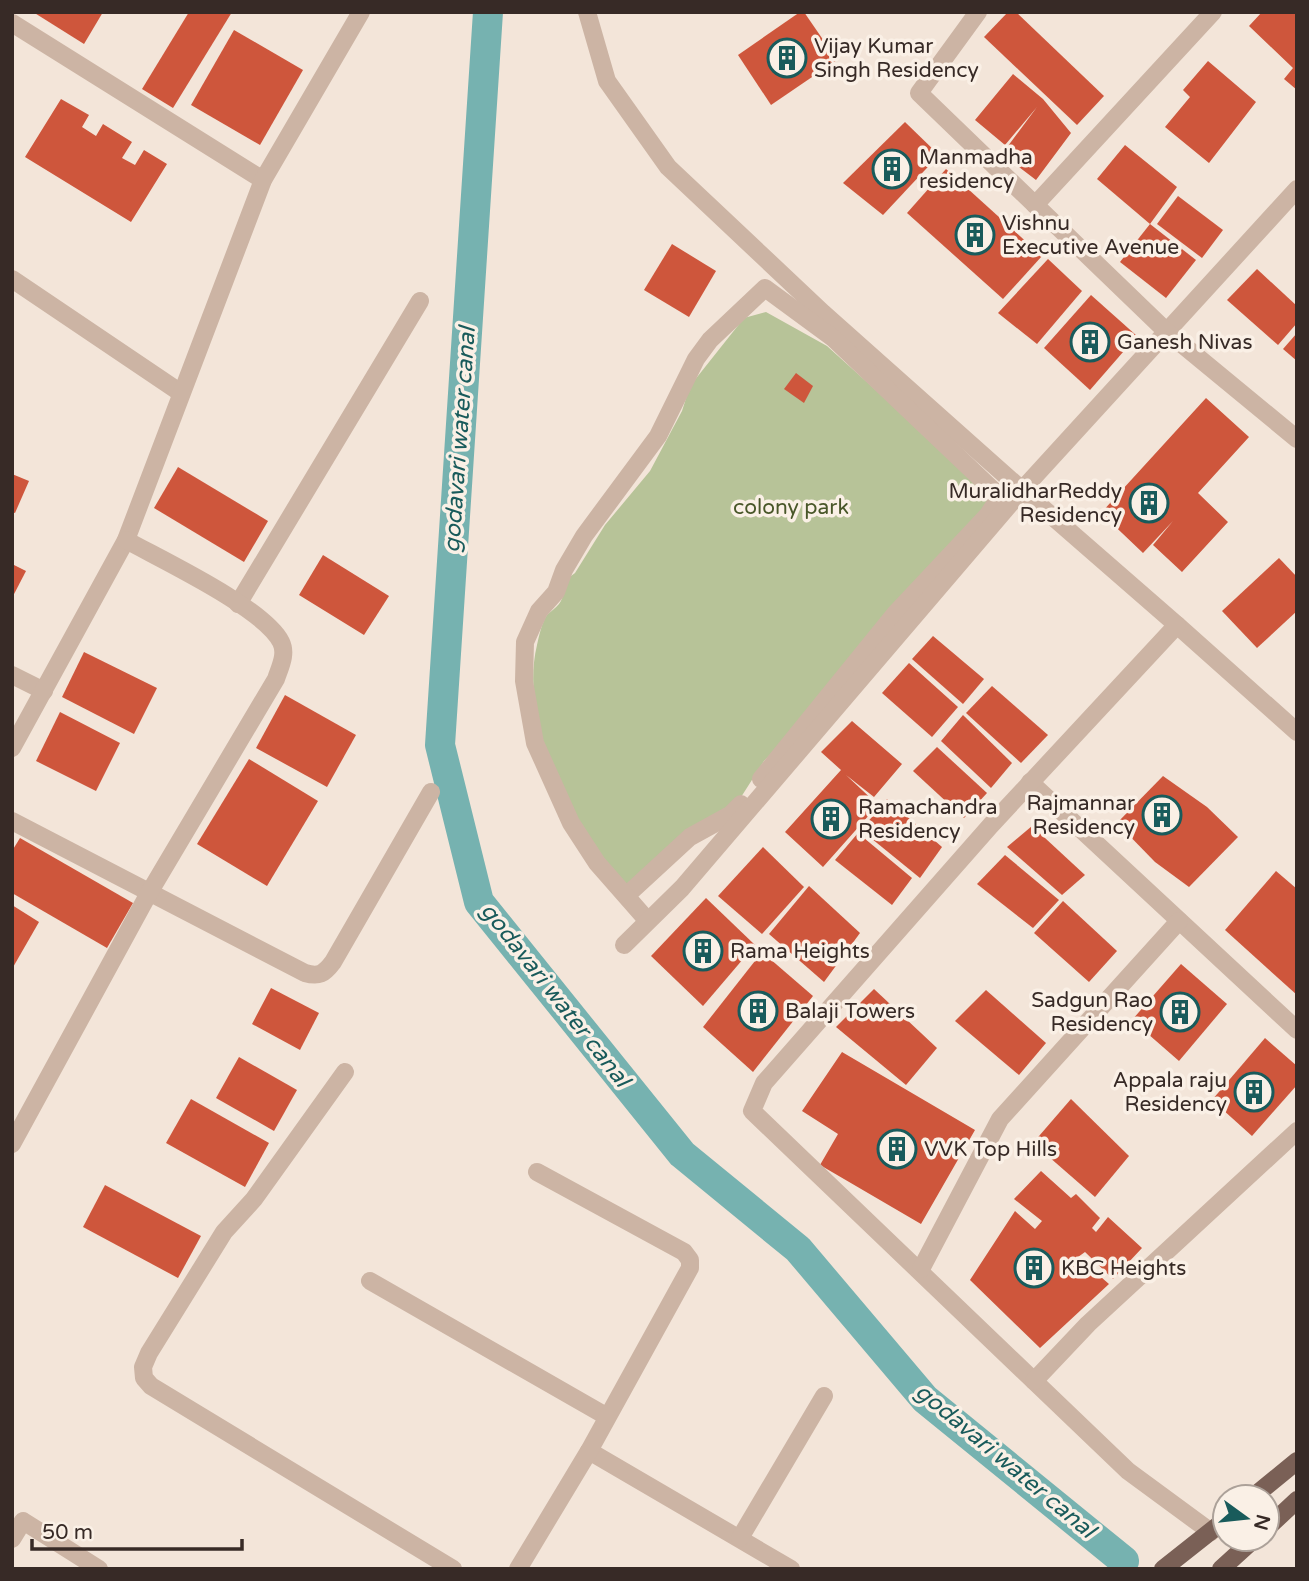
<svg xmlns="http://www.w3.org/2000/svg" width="1309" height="1581" font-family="'Varela Round',sans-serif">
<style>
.green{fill:#b7c398}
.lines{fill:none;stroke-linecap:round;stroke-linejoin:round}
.canal{stroke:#76b2b0;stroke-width:30}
.building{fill:#ce563c}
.minor{stroke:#ccb4a4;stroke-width:18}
.major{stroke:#7a6056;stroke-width:18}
.labels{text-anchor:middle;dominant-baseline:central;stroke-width:7;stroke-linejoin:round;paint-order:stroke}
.poi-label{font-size:21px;fill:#372a26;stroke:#faf0e6;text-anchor:start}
.park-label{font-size:21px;fill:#495729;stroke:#faf0e6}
.water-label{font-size:23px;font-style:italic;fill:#195b5b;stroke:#faf0e6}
</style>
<rect width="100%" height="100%" fill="#f3e5d9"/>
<!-- green -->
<path class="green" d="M766 312 827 346 993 496 832 689 764 761 736 805 627 888C573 832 518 724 537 645 539 636 542 622 547 615 551 611 556 608 559 604 564 598 565 586 567 579L575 573 605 525 650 471 682 411 690 386 744 318Z"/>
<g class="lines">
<!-- canal -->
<path class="canal" d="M488 12 440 745 479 902 682 1154 798 1249 925 1399 1124 1561"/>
</g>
<!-- building -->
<g class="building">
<path d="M33 12H103L84 44Z"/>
<path d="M189 12H232L173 108 142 89Z"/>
<path d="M800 12H804L837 60 771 105 738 55Z"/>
<path d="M1008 12H1016L1104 96 1077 125 984 37Z"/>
<path d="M1262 12H1297V90L1284 79 1293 68 1249 26Z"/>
<path d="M234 30 303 70 260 145 191 105Z"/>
<path d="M1208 61 1256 102 1209 163 1165 127 1190 97 1183 90Z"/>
<path d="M1013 74 1043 99 1071 133 1036 180 1002 154 1037 107 1005 145 975 120Z"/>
<path d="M61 99 89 115 82 127 96 136 103 124 132 142 122 158 135 165 144 150 167 164 131 222 25 157Z"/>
<path d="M905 122 939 155 883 215 843 183Z"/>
<path d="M1125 145 1177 187 1150 224 1097 179Z"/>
<path d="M946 169 1042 256 1003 299 907 213Z"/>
<path d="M1178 196 1223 230 1202 258 1157 224Z"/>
<path d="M1150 224 1196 260 1166 298 1120 262Z"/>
<path d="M672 244 716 271 689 317 644 290Z"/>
<path d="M1048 259 1082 291 1037 344 998 313Z"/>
<path d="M1257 269 1297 306V323L1278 345 1227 300Z"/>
<path d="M1091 295 1137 336 1090 390 1044 348Z"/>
<path d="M1297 333V361L1283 349Z"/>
<path d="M796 373 813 386 804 403 784 389Z"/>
<path d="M1206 398 1249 437 1198 493 1228 522 1182 572 1153 545 1173 521 1143 553 1101 513Z"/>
<path d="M178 467 268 521 244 562 154 508Z"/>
<path d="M12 474 29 481 15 513 12 512Z"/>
<path d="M323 555 389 596 364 635 299 595Z"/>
<path d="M1279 558 1297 577V611L1257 648 1222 611Z"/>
<path d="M12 564 26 571 12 598Z"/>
<path d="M933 636 984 679 963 704 912 659Z"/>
<path d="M84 652 157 688 134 734 62 697Z"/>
<path d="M909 663 958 707 932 737 882 693Z"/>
<path d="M992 686 1048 735 1021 763 966 713Z"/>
<path d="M285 695 356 735 327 787 256 748Z"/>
<path d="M60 712 120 743 96 791 36 761Z"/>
<path d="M963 715 1012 763 991 788 941 741Z"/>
<path d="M852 721 902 764 874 797 846 775 878 805 823 867 785 832 841 770 821 752Z"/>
<path d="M937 747 987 793 964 818 913 771Z"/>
<path d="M249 759 318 801 267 886 197 844Z"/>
<path d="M1163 776 1207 807 1238 837 1189 887 1155 862 1117 823Z"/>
<path d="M887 799 942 847 920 878 861 830Z"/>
<path d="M1032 826 1085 875 1062 895 1007 847Z"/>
<path d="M858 833 912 878 892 905 835 860Z"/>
<path d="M20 838 133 903 107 948 12 893V851Z"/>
<path d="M763 847 804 887 762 934 718 896Z"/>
<path d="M1005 855 1059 900 1033 928 977 884Z"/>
<path d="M1276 871 1297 889V995L1225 930Z"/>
<path d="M809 886 860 933 824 982 769 934Z"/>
<path d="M706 898 755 945 703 1006 651 956Z"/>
<path d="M1063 901 1117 951 1089 982 1034 933Z"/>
<path d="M12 905 39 922 12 969Z"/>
<path d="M762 952 813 996 753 1072 703 1027Z"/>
<path d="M1181 964 1227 1004 1179 1061 1132 1020Z"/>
<path d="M271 988 319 1013 300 1050 252 1024Z"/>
<path d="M874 989 937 1048 906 1085 836 1027Z"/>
<path d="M986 990 1046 1043 1019 1075 955 1021Z"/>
<path d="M1265 1038 1297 1066V1085L1252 1136 1212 1100Z"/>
<path d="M842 1052 975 1130 921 1224 820 1165 838 1134 802 1111Z"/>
<path d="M239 1057 297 1090 274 1131 216 1098Z"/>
<path d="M191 1099 269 1143 245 1187 166 1143Z"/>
<path d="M1071 1099 1129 1156 1095 1197 1033 1143Z"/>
<path d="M1041 1171 1071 1198 1076 1194 1100 1218 1092 1228 1096 1232 1108 1217 1142 1248 1113 1279 1085 1252 1078 1257 1109 1284 1040 1348 970 1280 1015 1211 1035 1229 1042 1221 1014 1199Z"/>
<path d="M105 1185 201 1236 178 1278 83 1227Z"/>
</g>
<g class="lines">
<!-- minor -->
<g class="minor">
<path d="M587 12 607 81 668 167 823 313 1022 490 1297 189"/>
<path d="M978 12 919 93 1166 331 1297 439"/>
<path d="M12 23 263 180"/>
<path d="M1035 205 1213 12"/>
<path d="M12 279 181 393"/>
<path d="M238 604 420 301"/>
<path d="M1177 625 1297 732"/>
<path d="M12 675 44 691"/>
<path d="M12 748 126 540 263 180 361 12"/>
<path d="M1030 782 1297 1030"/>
<path d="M12 821 305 973C319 977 324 974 333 962L431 792"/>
<path d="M627 895 690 837 730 815 741 804"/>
<path d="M647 920 597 863 571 823 535 743 524 681 525 642 539 611 556 592 564 570 584 536 658 436 696 359 710 340 765 288 833 338 994 491 997 501 988 515 895 614 761 779"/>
<path d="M624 945 682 888 1022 490 1177 625 991 825 764 1083 752 1111 1128 1471 1211 1532"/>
<path d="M345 1072 254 1199 224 1232 149 1353 143 1367 144 1378 151 1386 453 1569"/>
<path d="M12 1144 149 893 276 679C280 667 287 654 281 642 264 608 162 560 126 540"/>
<path d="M921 1269 1000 1119 1179 921"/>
<path d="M370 1281 606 1416"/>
<path d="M1034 1381 1088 1324 1297 1131"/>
<path d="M589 1451 791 1569"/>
<path d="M740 1538 824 1396"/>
<path d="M12 1539 23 1521 99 1569"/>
<path d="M518 1569 589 1451 690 1268V1260L684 1252 537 1172"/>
</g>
<!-- major -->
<g class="major">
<path d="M1253 1497 1297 1461"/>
<path d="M1267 1528 1297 1500"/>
<path d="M1163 1569 1225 1520"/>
<path d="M1221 1569 1254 1539"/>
</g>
</g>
<!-- icons -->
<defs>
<symbol id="building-ring" viewBox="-11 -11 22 22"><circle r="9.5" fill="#faf0e6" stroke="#195b5b" stroke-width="1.5"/><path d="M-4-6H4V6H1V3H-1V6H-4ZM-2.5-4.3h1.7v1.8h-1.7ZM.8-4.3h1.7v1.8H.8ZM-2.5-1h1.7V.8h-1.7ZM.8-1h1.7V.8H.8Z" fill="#195b5b"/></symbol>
</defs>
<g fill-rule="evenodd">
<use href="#building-ring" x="765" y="36" width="44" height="44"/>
<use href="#building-ring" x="870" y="147" width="44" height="44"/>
<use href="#building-ring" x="953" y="213" width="44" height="44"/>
<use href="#building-ring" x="1068" y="320" width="44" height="44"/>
<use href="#building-ring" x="1127" y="481" width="44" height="44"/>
<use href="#building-ring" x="1140" y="793" width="44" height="44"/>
<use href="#building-ring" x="809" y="797" width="44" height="44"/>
<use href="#building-ring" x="681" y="929" width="44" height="44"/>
<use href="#building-ring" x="736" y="989" width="44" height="44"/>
<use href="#building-ring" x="1158" y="990" width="44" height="44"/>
<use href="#building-ring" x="1232" y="1070" width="44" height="44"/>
<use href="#building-ring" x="875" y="1127" width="44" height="44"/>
<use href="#building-ring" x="1012" y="1246" width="44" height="44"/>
</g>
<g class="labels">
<!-- poi labels -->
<g class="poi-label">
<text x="814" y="46">Vijay Kumar<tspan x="814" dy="24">Singh Residency</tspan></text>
<text x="919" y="157">Manmadha<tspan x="919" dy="24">residency</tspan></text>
<text x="1002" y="223">Vishnu<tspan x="1002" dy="24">Executive Avenue</tspan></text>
<text x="1117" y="342">Ganesh Nivas</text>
<text x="1122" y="491" text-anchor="end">MuralidharReddy<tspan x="1122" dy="24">Residency</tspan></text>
<text x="1135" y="803" text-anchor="end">Rajmannar<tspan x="1135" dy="24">Residency</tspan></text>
<text x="858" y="807">Ramachandra<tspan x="858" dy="24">Residency</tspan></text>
<text x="730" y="951">Rama Heights</text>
<text x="1153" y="1000" text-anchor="end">Sadgun Rao<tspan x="1153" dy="24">Residency</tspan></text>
<text x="785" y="1011">Balaji Towers</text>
<text x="1227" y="1080" text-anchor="end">Appala raju<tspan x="1227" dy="24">Residency</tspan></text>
<text x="924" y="1149">VVK Top Hills</text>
<text x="1061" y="1268">KBC Heights</text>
</g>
<!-- park labels -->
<g class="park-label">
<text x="791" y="507">colony park</text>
</g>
<!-- water labels -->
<g class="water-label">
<text transform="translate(460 440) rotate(-86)">godavari water canal</text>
<text transform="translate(555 995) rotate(52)">godavari water canal</text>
<text transform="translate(1005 1461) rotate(40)">godavari water canal</text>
</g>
</g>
<!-- border -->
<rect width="1309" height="1581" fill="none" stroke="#372a26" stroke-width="28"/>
<!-- north arrow -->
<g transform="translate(1246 1518) rotate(105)"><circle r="33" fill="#faf0e6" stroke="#aca199" stroke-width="2"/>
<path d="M0-5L12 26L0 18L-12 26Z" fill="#195b5b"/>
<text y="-10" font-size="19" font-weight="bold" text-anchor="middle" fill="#372a26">N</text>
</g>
<!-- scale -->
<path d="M32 1539v10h210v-10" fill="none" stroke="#372a26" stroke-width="3.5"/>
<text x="42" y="1539" font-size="21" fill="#372a26" stroke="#faf0e6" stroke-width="5" paint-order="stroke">50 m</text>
</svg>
